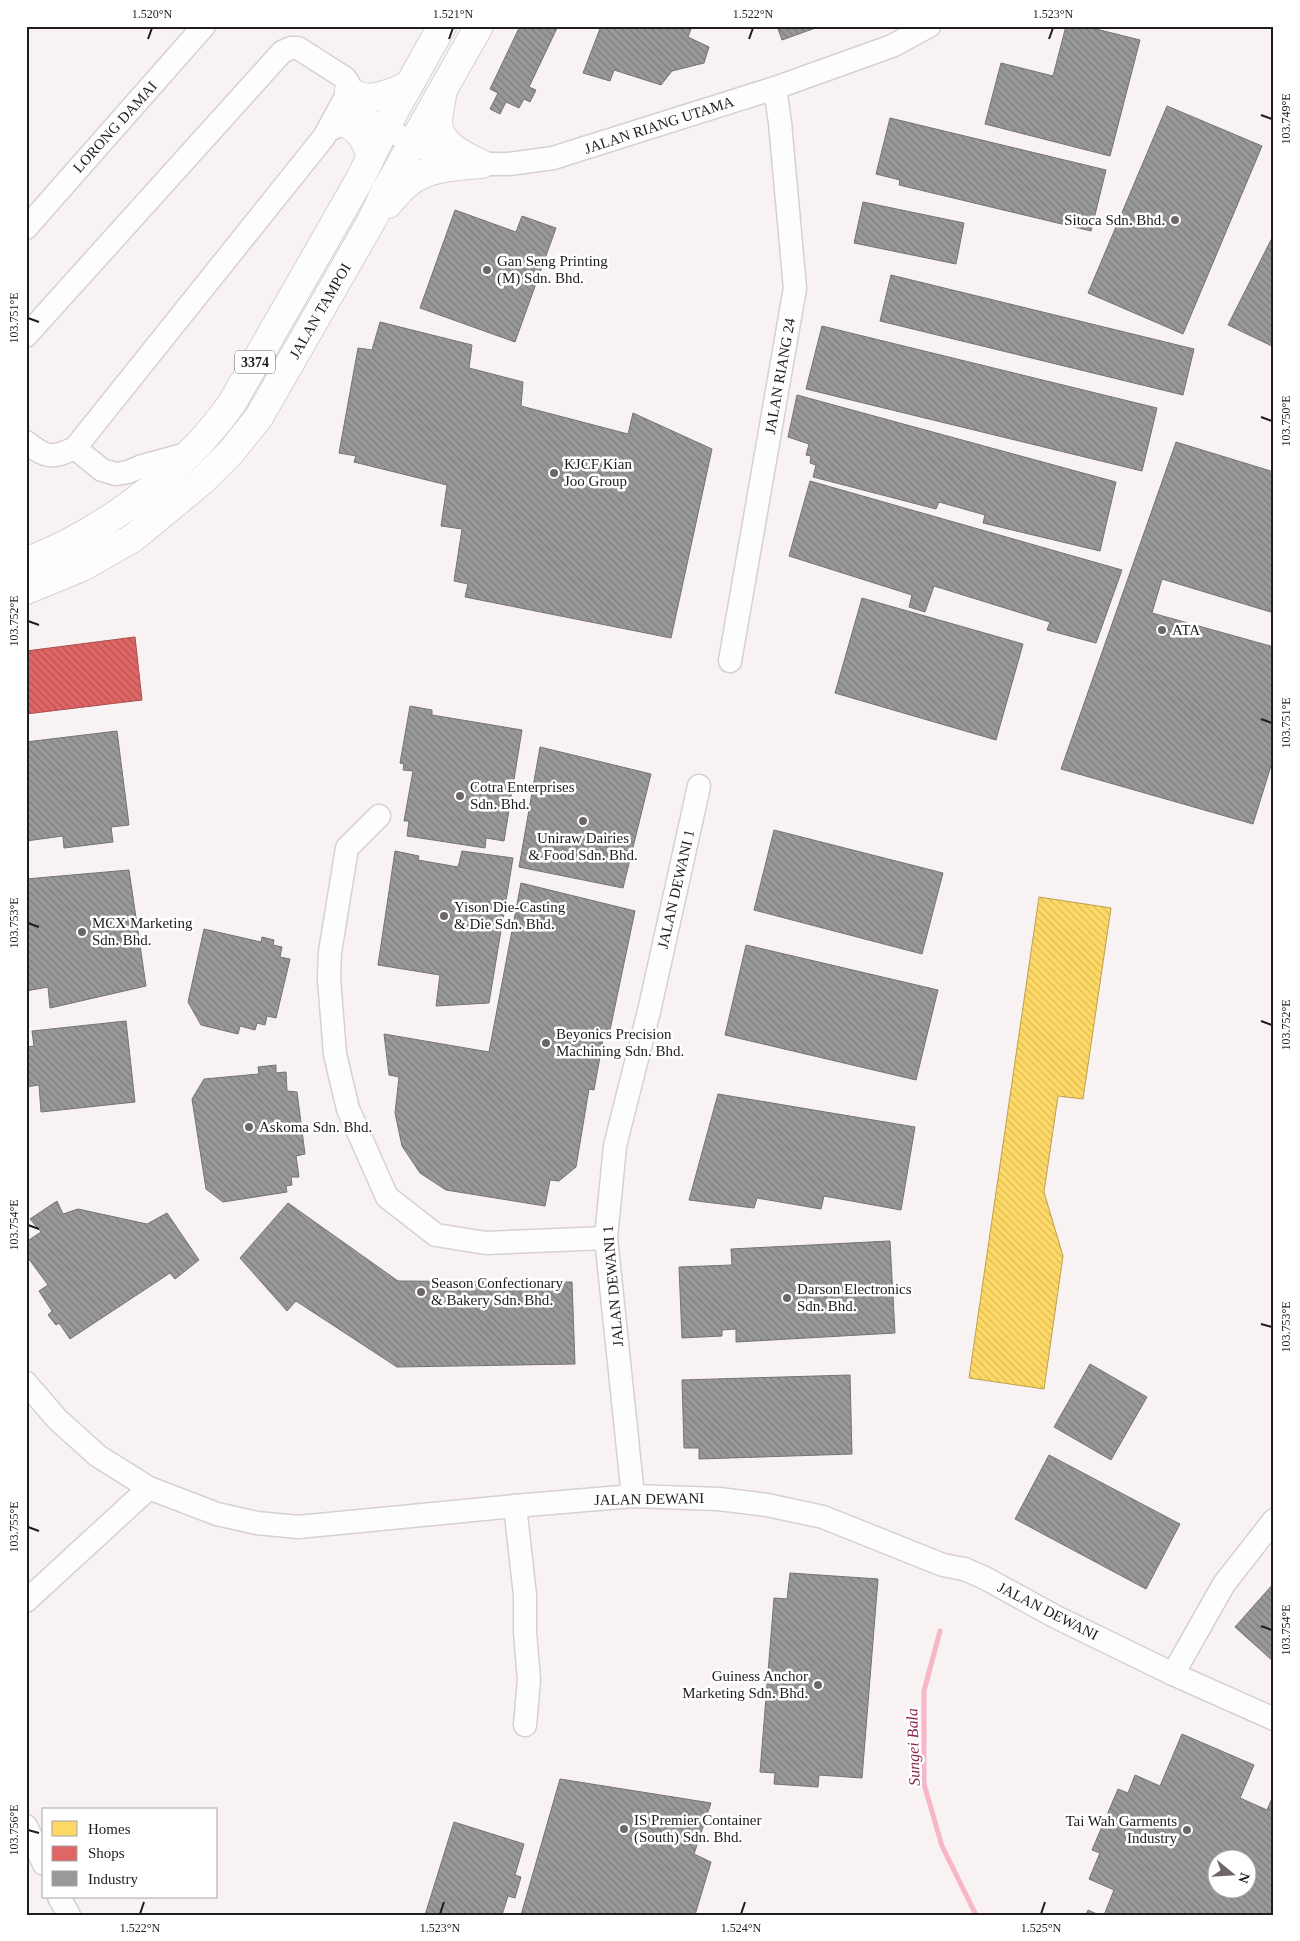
<svg xmlns="http://www.w3.org/2000/svg" width="1300" height="1941" font-family="Georgia,serif">
<style>
.homes{fill:url(#homes-back-hatch);stroke:#bca050}
.shops{fill:url(#shops-back-hatch);stroke:#a65050}
.industry{fill:url(#industry-back-hatch);stroke:#757374;fill-rule:evenodd}
.lines{fill:none;stroke-linecap:round;stroke-linejoin:round}
.stream{stroke:#f7b7c8;stroke-width:5}
.minor-casing{stroke:#d6d0d1;stroke-width:25}
.major-casing{stroke:#d6d0d1;stroke-width:30}
.minor{stroke:#fefdfd;stroke-width:22}
.major{stroke:#fefdfd;stroke-width:28}
.ticks{fill:none;stroke:#201b1c;stroke-width:2}
.poi-dot{fill:#6c6667;stroke:#fff;stroke-width:2}
.labels{text-anchor:middle;dominant-baseline:central;stroke-width:5;stroke-linejoin:round;paint-order:stroke}
.shield{fill:#fff;stroke:#635f60;stroke-width:1}
.shield-label{font-size:14px;font-weight:bold;fill:#201b1c}
.street-label{font-size:15px;fill:#201b1c;stroke:#fff}
.poi-label{font-size:15px;fill:#201b1c;stroke:#fff;text-anchor:start}
.water-label{font-size:16px;font-style:italic;fill:#8a274c;stroke:#fff}
.neatline{fill:none;stroke:#201b1c;stroke-width:2}
.ticks-label{font-size:12px;text-anchor:middle;fill:#201b1c}
</style>
<defs>
<pattern id="homes-back-hatch" width="6" height="6" patternUnits="userSpaceOnUse" patternTransform="scale(1.25)"><rect width="6" height="6" fill="#ffd966"/><path d="M-1 5l2 2M0 0l6 6M5-1l2 2" fill="none" stroke="#daba58"/></pattern>
<pattern id="shops-back-hatch" width="6" height="6" patternUnits="userSpaceOnUse" patternTransform="scale(1.25)"><rect width="6" height="6" fill="#e06666"/><path d="M-1 5l2 2M0 0l6 6M5-1l2 2" fill="none" stroke="#b55353"/></pattern>
<pattern id="industry-back-hatch" width="6" height="6" patternUnits="userSpaceOnUse" patternTransform="scale(1.25)"><rect width="6" height="6" fill="#999"/><path d="M-1 5l2 2M0 0l6 6M5-1l2 2" fill="none" stroke="#7c7c7c"/></pattern>
</defs>
<rect width="100%" height="100%" fill="#f9f2f3"/>
<!-- homes -->
<path class="homes" d="M1039 897 1111 908 1083 1099 1058 1096 1044 1192 1063 1256 1044 1389 969 1378Z"/>
<!-- shops -->
<path class="shops" d="M135 637 142 700 26 714V651Z"/>
<!-- industry -->
<g class="industry">
<path d="M520 26H558L529 87 536 90 530 102 524 99 519 108 506 102 500 114 490 109 498 93 490 89Z"/>
<path d="M601 26H692L688 37 709 47 704 63 672 71 661 85 614 70 610 81 583 73Z"/>
<path d="M777 26H821L782 40Z"/>
<path d="M1066 26H1084L1140 40 1110 156 985 124 1001 63 1053 76Z"/>
<path d="M1167 106 1262 146 1183 334 1088 293Z"/>
<path d="M890 118 1106 170 1091 231 899 185 900 180 876 174Z"/>
<path d="M863 202 964 223 956 264 854 243Z"/>
<path d="M455 210 516 232 522 216 556 228 515 342 420 308Z"/>
<path d="M1274 234V347L1228 325Z"/>
<path d="M891 275 1194 349 1183 395 880 321Z"/>
<path d="M380 322 472 345 469 368 523 382 521 406 628 434 633 413 712 449 671 638 465 597 468 584 454 581 462 529 441 526 447 485 354 462 356 456 339 453 358 348 372 350Z"/>
<path d="M822 326 1157 408 1142 471 806 389Z"/>
<path d="M797 395 1116 482 1100 551 983 523 985 515 939 502 936 509 813 477 816 465 810 463 811 456 806 455 809 444 788 437Z"/>
<path d="M1176 442 1274 472V613L1162 579 1152 613 1274 647V756L1253 824 1061 769Z"/>
<path d="M810 481 1122 570 1096 643 1047 630 1050 622 934 586 925 612 909 607 912 595 789 556Z"/>
<path d="M862 598 1023 644 996 740 835 693Z"/>
<path d="M410 706 432 710V715L522 730 504 841 486 838 485 848 407 836 409 821H404L413 771 403 770 404 764 400 763Z"/>
<path d="M117 731 129 825 111 827 113 842 64 848 63 836 26 841V742Z"/>
<path d="M540 747 651 774 623 888 519 867Z"/>
<path d="M774 830 943 873 922 954 754 910Z"/>
<path d="M395 851 419 856 418 860 458 867 462 851 513 858 489 1003 436 1006 440 975 378 965Z"/>
<path d="M129 870 146 986 50 1008 48 987 26 991V879Z"/>
<path d="M521 883 635 911 610 1030 605 1029 594 1090 589 1089 576 1167 559 1181 550 1180 545 1206 446 1190 420 1173 402 1146 395 1113 399 1077 389 1075 384 1034 489 1052Z"/>
<path d="M204 929 261 942 262 937 274 940 273 945 282 947 280 957 290 959 276 1018 267 1016 265 1025 257 1023 255 1030 240 1026 238 1034 201 1025 188 1002Z"/>
<path d="M746 945 938 990 916 1080 725 1035Z"/>
<path d="M126 1021 135 1102 41 1112 39 1085 26 1087V1047L34 1046 32 1031Z"/>
<path d="M276 1065V1073L286 1072 287 1091 297 1092 305 1154 296 1156 299 1177H291L292 1185 286 1186 287 1192 223 1202 206 1189 192 1099 204 1079 259 1074 258 1067Z"/>
<path d="M718 1094 915 1127 901 1210 824 1196 821 1209 757 1198 754 1208 689 1200Z"/>
<path d="M57 1201 63 1214 78 1209 147 1224 167 1213 199 1260 175 1279 170 1273 70 1339 59 1323 56 1325 48 1315 52 1311 39 1291 48 1285 26 1255V1242L41 1232 30 1219Z"/>
<path d="M288 1203 398 1281 572 1282 575 1364 397 1367 296 1301 287 1311 240 1258Z"/>
<path d="M890 1241 895 1333 736 1342V1329L722 1330V1336L682 1338 679 1267 732 1265 731 1249Z"/>
<path d="M1090 1364 1147 1397 1111 1460 1054 1427Z"/>
<path d="M850 1375 852 1454 699 1459V1448H684L682 1380Z"/>
<path d="M1049 1455 1180 1524 1146 1589 1015 1519Z"/>
<path d="M790 1573 878 1579 862 1778 819 1775 818 1787 774 1784 775 1773 760 1772 774 1598 787 1599Z"/>
<path d="M1274 1583V1662L1235 1627Z"/>
<path d="M1182 1734 1254 1765 1240 1798 1267 1810 1274 1794V1915H1104L1114 1890 1089 1879 1100 1853 1092 1850 1118 1789 1128 1793 1135 1775 1160 1786ZM1218 1858H1248V1888H1218Z"/>
<path d="M560 1779 711 1803 694 1854 711 1862 695 1915H521Z"/>
<path d="M454 1822 524 1844 515 1875 521 1877 515 1898 508 1896 502 1915H425Z"/>
<path d="M1088 1910 1099 1915H1086Z"/>
</g>
<g class="lines">
<!-- stream -->
<path class="stream" d="M940 1631 924 1691V1784L942 1846 976 1915"/>
<defs>
<g id="minor">
<path d="M334 128 350 115H360L438 156 481 164H509L553 158 775 88 892 46 929 26"/>
<path d="M26 228 204 26"/>
<path d="M26 336 282 52 291 48H298L345 78 349 84V91L324 137 75 448C51 459 47 458 26 442"/>
<path d="M75 448 102 470 116 474 128 472 142 466 190 453"/>
<path d="M730 661 795 288 780 123 775 88"/>
<path d="M379 816 347 848 330 952 329 979 335 1054 348 1109 387 1197 436 1235 486 1243 606 1238"/>
<path d="M26 1383 57 1419 98 1456 149 1488 217 1514 257 1523 298 1527 515 1506 633 1496 719 1499 767 1505 823 1517 943 1565 964 1569 983 1577 1056 1617 1173 1674 1274 1719"/>
<path d="M633 1496 606 1238 615 1146 650 1007 699 786"/>
<path d="M515 1506 525 1595V1632L529 1680 525 1725"/>
<path d="M26 1601 149 1488"/>
<path d="M1173 1674 1224 1584 1274 1520"/>
<path d="M26 1826 44 1864"/>
<path d="M59 1897 69 1915"/>
</g>
<g id="major">
<path d="M349 91C370 105 386 94 408 86"/>
<path d="M442 95C441 104 438 114 438 123 439 145 465 156 481 164"/>
<path d="M341 121C360 129 363 136 371 155"/>
<path d="M388 204C394 197 400 189 407 184 425 167 458 166 481 164"/>
<path d="M26 562C40 556 55 550 68 543 130 511 192 460 232 403L360 179 385 128 442 26"/>
<path d="M26 590 82 567 133 538 202 481 231 452 259 417 372 220 385 192 479 26"/>
</g>
</defs>
<!-- minor casing -->
<use href="#minor" class="minor-casing"/>
<!-- major casing -->
<use href="#major" class="major-casing"/>
<!-- minor -->
<use href="#minor" class="minor"/>
<!-- major -->
<use href="#major" class="major"/>
</g>
<!-- ticks -->
<path class="ticks" d="M148 39 152 28M449 39 453 28M749 39 753 28M1049 39 1053 28M1261 115 1272 119M28 318 39 322M1261 417 1272 421M28 621 39 625M1261 719 1272 723M28 923 39 927M1261 1021 1272 1025M28 1225 39 1229M1261 1324 1272 1327M28 1527 39 1531M1261 1626 1272 1630M28 1830 39 1833M140 1914 144 1902M440 1914 444 1902M741 1914 745 1902M1041 1914 1045 1902"/>
<!-- markers -->
<g class="poi-dot">
<circle cx="1175" cy="220" r="5"/>
<circle cx="487" cy="270" r="5"/>
<circle cx="554" cy="473" r="5"/>
<circle cx="1162" cy="630" r="5"/>
<circle cx="460" cy="796" r="5"/>
<circle cx="583" cy="821" r="5"/>
<circle cx="444" cy="916" r="5"/>
<circle cx="82" cy="932" r="5"/>
<circle cx="546" cy="1043" r="5"/>
<circle cx="249" cy="1127" r="5"/>
<circle cx="421" cy="1292" r="5"/>
<circle cx="787" cy="1298" r="5"/>
<circle cx="818" cy="1685" r="5"/>
<circle cx="624" cy="1829" r="5"/>
<circle cx="1187" cy="1830" r="5"/>
</g>
<g class="labels">
<!-- shield labels -->
<rect class="shield" x="235" y="350.5" width="40" height="23" rx="4"/>
<g class="shield-label">
<text x="255" y="362">3374</text>
</g>
<!-- street labels -->
<g class="street-label">
<text transform="translate(659 125) rotate(-18)">JALAN RIANG UTAMA</text>
<text transform="translate(115 127) rotate(-48)">LORONG DAMAI</text>
<text transform="translate(320 311) rotate(-60)">JALAN TAMPOI</text>
<text transform="translate(780 376) rotate(-80)">JALAN RIANG 24</text>
<text transform="translate(676 889) rotate(-77)">JALAN DEWANI 1</text>
<text transform="translate(613 1286) rotate(-95)">JALAN DEWANI 1</text>
<text transform="translate(649 1499) rotate(-1)">JALAN DEWANI</text>
<text transform="translate(1048 1611) rotate(27)">JALAN DEWANI</text>
</g>
<!-- poi labels -->
<g class="poi-label">
<text x="1165" y="220" text-anchor="end">Sitoca Sdn. Bhd.</text>
<text x="497" y="261">Gan Seng Printing<tspan x="497" dy="17">(M) Sdn. Bhd.</tspan></text>
<text x="564" y="464">KJCF Kian<tspan x="564" dy="17">Joo Group</tspan></text>
<text x="1172" y="630">ATA</text>
<text x="470" y="787">Cotra Enterprises<tspan x="470" dy="17">Sdn. Bhd.</tspan></text>
<text x="583" y="838" text-anchor="middle">Uniraw Dairies<tspan x="583" dy="17">&amp; Food Sdn. Bhd.</tspan></text>
<text x="454" y="907">Yison Die-Casting<tspan x="454" dy="17">&amp; Die Sdn. Bhd.</tspan></text>
<text x="92" y="923">MCX Marketing<tspan x="92" dy="17">Sdn. Bhd.</tspan></text>
<text x="556" y="1034">Beyonics Precision<tspan x="556" dy="17">Machining Sdn. Bhd.</tspan></text>
<text x="259" y="1127">Askoma Sdn. Bhd.</text>
<text x="431" y="1283">Season Confectionary<tspan x="431" dy="17">&amp; Bakery Sdn. Bhd.</tspan></text>
<text x="797" y="1289">Darson Electronics<tspan x="797" dy="17">Sdn. Bhd.</tspan></text>
<text x="808" y="1676" text-anchor="end">Guiness Anchor<tspan x="808" dy="17">Marketing Sdn. Bhd.</tspan></text>
<text x="634" y="1820">IS Premier Container<tspan x="634" dy="17">(South) Sdn. Bhd.</tspan></text>
<text x="1177" y="1821" text-anchor="end">Tai Wah Garments<tspan x="1177" dy="17">Industry</tspan></text>
</g>
<!-- water labels -->
<g class="water-label">
<text transform="translate(913 1747) rotate(-92)">Sungei Bala</text>
</g>
</g>
<!-- border -->
<rect width="1300" height="1941" fill="none" stroke="#ffffff" stroke-width="55"/>
<!-- legend -->
<rect x="42" y="1808" width="175" height="90" fill="#ffffff" stroke="#a6a4a4"/>
<rect x="52" y="1821" width="25" height="15" fill="#ffd966" stroke="#a6a4a4"/>
<text x="88" y="1834" font-size="15" fill="#201b1c">Homes</text>
<rect x="52" y="1846" width="25" height="15" fill="#e06666" stroke="#a6a4a4"/>
<text x="88" y="1858" font-size="15" fill="#201b1c">Shops</text>
<rect x="52" y="1871" width="25" height="15" fill="#999999" stroke="#a6a4a4"/>
<text x="88" y="1884" font-size="15" fill="#201b1c">Industry</text>
<!-- north arrow -->
<g transform="translate(1232 1874) rotate(108)"><circle r="24" fill="#ffffff" stroke="#a6a4a4"/>
<path d="M0-4L9 19L0 12L-9 19Z" fill="#6c6667"/>
<text y="-8" font-size="14" font-weight="bold" text-anchor="middle" fill="#201b1c">N</text>
</g>
<rect x="28" y="28" width="1244" height="1886" class="neatline"/>
<g class="ticks-label">
<text x="152" y="18">1.520°N</text>
<text x="453" y="18">1.521°N</text>
<text x="753" y="18">1.522°N</text>
<text x="1053" y="18">1.523°N</text>
<text transform="translate(1286 119) rotate(-90)" y="4">103.749°E</text>
<text transform="translate(14 318) rotate(-90)" y="4">103.751°E</text>
<text transform="translate(1286 421) rotate(-90)" y="4">103.750°E</text>
<text transform="translate(14 621) rotate(-90)" y="4">103.752°E</text>
<text transform="translate(1286 723) rotate(-90)" y="4">103.751°E</text>
<text transform="translate(14 923) rotate(-90)" y="4">103.753°E</text>
<text transform="translate(1286 1025) rotate(-90)" y="4">103.752°E</text>
<text transform="translate(14 1225) rotate(-90)" y="4">103.754°E</text>
<text transform="translate(1286 1327) rotate(-90)" y="4">103.753°E</text>
<text transform="translate(14 1527) rotate(-90)" y="4">103.755°E</text>
<text transform="translate(1286 1630) rotate(-90)" y="4">103.754°E</text>
<text transform="translate(14 1830) rotate(-90)" y="4">103.756°E</text>
<text x="140" y="1932">1.522°N</text>
<text x="440" y="1932">1.523°N</text>
<text x="741" y="1932">1.524°N</text>
<text x="1041" y="1932">1.525°N</text>
</g>
</svg>
